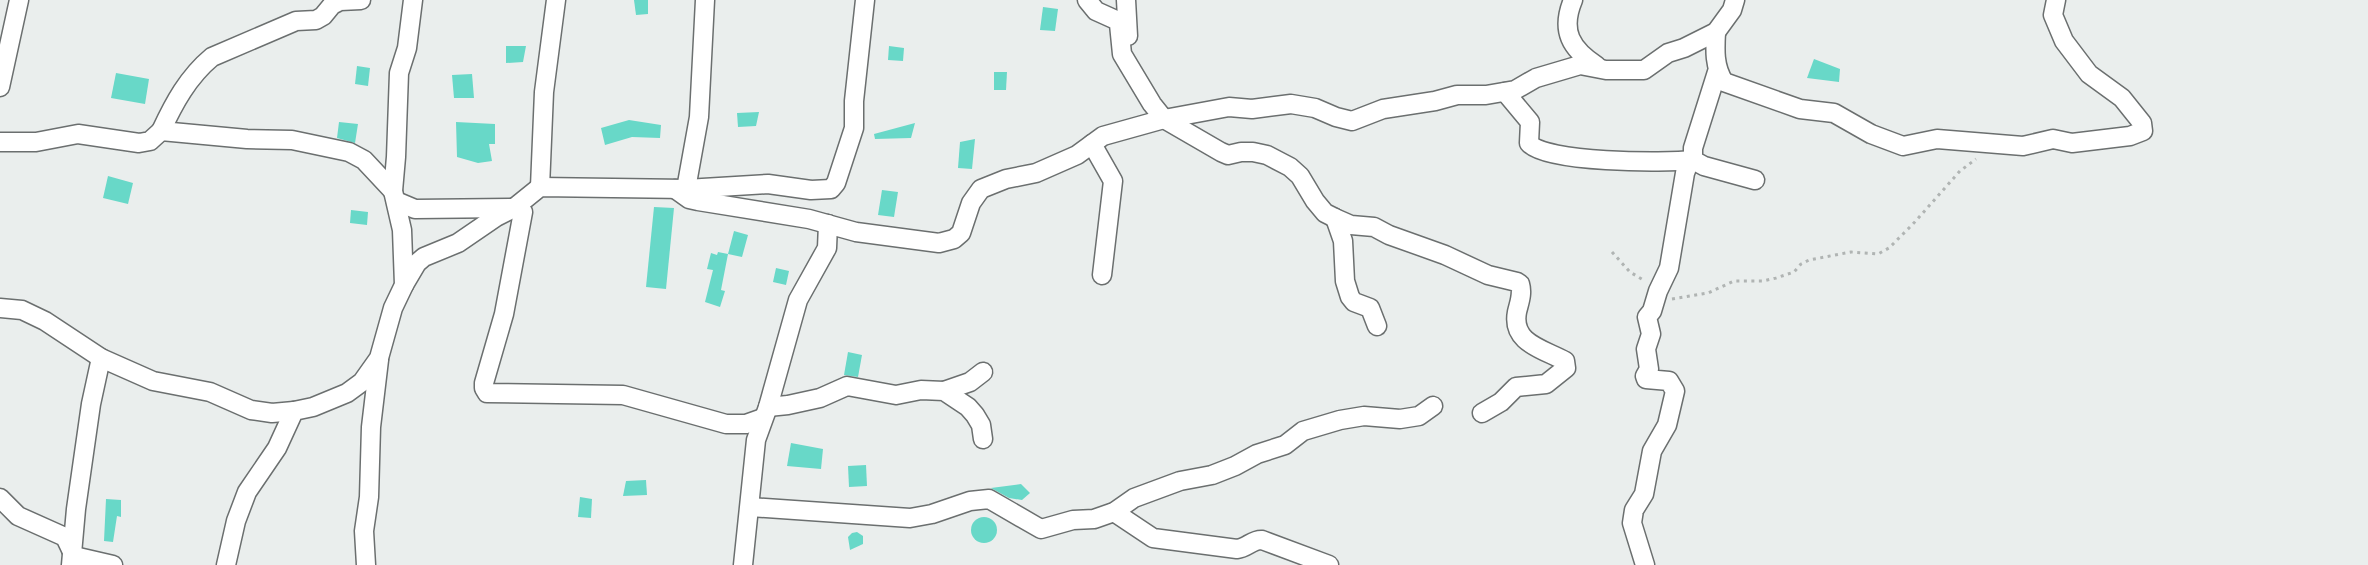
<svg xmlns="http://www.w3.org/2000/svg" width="2368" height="565" font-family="Raleway,sans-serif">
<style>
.building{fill:#68d8c8}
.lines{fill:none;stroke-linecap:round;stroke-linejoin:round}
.street-casing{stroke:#6b6f6f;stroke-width:21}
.path{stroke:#b0b4b3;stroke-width:3;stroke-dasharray:3 4.5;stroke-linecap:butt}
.street{stroke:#fff;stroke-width:18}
</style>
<rect width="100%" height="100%" fill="#eaeeed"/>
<!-- building -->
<g class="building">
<path d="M634 0H648V14L636 15Z"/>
<path d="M1043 7 1058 9 1055 31 1040 30Z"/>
<path d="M506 46H526L523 62 506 63Z"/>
<path d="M889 46 904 48 903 61 888 60Z"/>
<path d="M1814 59 1840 69 1839 82 1807 78Z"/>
<path d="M357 66 370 68 368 86 355 84Z"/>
<path d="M994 72H1007L1006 90H994Z"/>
<path d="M116 73 149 79 145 104 111 98Z"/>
<path d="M472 74 474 98H454L452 75Z"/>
<path d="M759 112 756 126 738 127 737 113Z"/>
<path d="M629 120 661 125 660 138 632 137 605 145 601 128Z"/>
<path d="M339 122 358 124 355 143 337 138Z"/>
<path d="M456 122 495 124V144H489L492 161 478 163 457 157Z"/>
<path d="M915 123 911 138 875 139 874 134Z"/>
<path d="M975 139 972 169 958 168 960 142Z"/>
<path d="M108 176 133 183 128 204 103 198Z"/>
<path d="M882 190 898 192 894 217 878 215Z"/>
<path d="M654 207 674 208 666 289 646 287Z"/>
<path d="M351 210 368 212 367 225 350 223Z"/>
<path d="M734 231 748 235 742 257 728 254Z"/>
<path d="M718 252 728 254 721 290 725 291 720 307 705 302 713 270 707 269 711 253 717 255Z"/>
<path d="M776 268 789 271 786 285 773 282Z"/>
<path d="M848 352 862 355 858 377 844 375Z"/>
<path d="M791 443 823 449 821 469 787 466Z"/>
<path d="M866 465 867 486 849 487 848 466Z"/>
<path d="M646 480 647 495 623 496 626 481Z"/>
<path d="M1021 484 1030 493 1022 500 1009 498 991 488Z"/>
<path d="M580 497 592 499 591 518 578 517Z"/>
<path d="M106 499 121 500V517L117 516 113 542 104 541Z"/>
<circle cx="984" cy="530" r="13"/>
<path d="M857 532 863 536V544L850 550 848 537 852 533Z"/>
</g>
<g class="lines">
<defs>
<g id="street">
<path d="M1087 0 1096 11 1116 20 1119 24 1122 54 1152 104 1164 119 1221 152 1228 155 1241 152H1253L1267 155 1290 167 1300 176 1315 201 1325 213 1335 218 1351 225 1374 227 1389 235 1445 255 1488 275 1517 282 1520 284C1523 294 1519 303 1517 312 1511 343 1543 349 1565 361L1566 368 1546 384 1516 387 1501 402 1482 413"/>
<path d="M1126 0 1128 36"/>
<path d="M1573 0C1560 31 1571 49 1597 66"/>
<path d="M1716 32C1715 50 1714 66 1724 82L1800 109 1834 113 1871 134 1903 146 1937 139 2023 146 2053 139 2072 143 2130 136 2143 131 2142 123 2122 98 2089 74 2064 41 2053 15 2056 0"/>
<path d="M1717 72 1693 148V160L1704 166 1755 180"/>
<path d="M0 87 19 0"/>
<path d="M1505 92 1530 122 1529 143C1543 163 1666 163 1693 160"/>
<path d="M161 131C174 103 188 77 212 57L296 21 316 20 323 16 332 5 340 1 361 0"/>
<path d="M0 142H36L78 134 139 143 150 141 161 131 247 139 292 140 349 152 364 160 393 191"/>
<path d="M1092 144 1113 181 1102 275"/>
<path d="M540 187 544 92 556 0"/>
<path d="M675 189 689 199 698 201 809 219 856 232 939 243 954 239 961 233 971 203 981 189 1006 179 1036 173 1077 155 1103 136 1164 119 1229 107 1252 109 1291 104 1315 108 1336 117 1352 121 1383 109 1435 101 1457 95H1486L1515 90 1536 78 1580 65 1606 70H1644L1668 53 1684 48 1716 32 1732 10 1735 0"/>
<path d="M686 189 699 117 705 0"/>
<path d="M396 201 415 209 514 208 523 212 504 314 484 383V388L487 393 623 395 726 424H746L763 418"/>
<path d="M1335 218 1343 241 1345 281 1350 297 1354 302 1370 308 1377 326"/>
<path d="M404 285 417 263 424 257 458 243 496 217 514 208 540 187 686 189 768 184 811 190 831 189 836 183 854 128V101L865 0"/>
<path d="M0 308 22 310 45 321 101 358 153 381 210 392 251 410 272 413 294 411"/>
<path d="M944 391 970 382 983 372"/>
<path d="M768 407 788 405 820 398 847 386 896 395 921 390 944 391 968 407 975 415 981 425 983 439"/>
<path d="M0 498 18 516 65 537 74 556 113 565"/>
<path d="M750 507 910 518 932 514 970 501 989 499 1034 525 1041 529 1073 520 1094 519 1114 512 1134 498 1180 481 1212 475 1235 466 1257 454 1285 445 1303 431 1340 420 1364 416 1400 419 1419 416 1433 406"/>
<path d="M1114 512 1153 538 1237 549C1247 548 1253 539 1262 540L1329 565"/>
<path d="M71 565 76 509 91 404 101 358"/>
<path d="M226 565 236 521 247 492 277 448 294 411 313 407 347 393 362 382 379 358 393 308 404 285 402 230 393 191 396 157 399 73 407 48 413 0"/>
<path d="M366 565 364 531 369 497 371 427 379 360"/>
<path d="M743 565 756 440 768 407 798 300 827 248 828 224"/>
<path d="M1645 565 1632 523 1634 510 1644 494 1652 451 1667 425 1675 391 1669 381 1646 379 1645 376 1649 369 1646 349 1651 334 1647 317 1652 311 1658 291 1669 268 1685 173 1688 165 1693 160"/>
</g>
</defs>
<!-- street casing -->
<use href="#street" class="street-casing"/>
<!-- path -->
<g class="path">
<path d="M1612 252 1630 272 1645 281"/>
<path d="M1672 299 1708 293 1734 281H1763L1776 278 1794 272 1801 264 1809 260 1851 252 1878 254 1889 248 1913 224 1960 171 1976 159"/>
</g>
<!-- street -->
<use href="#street" class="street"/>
</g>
</svg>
